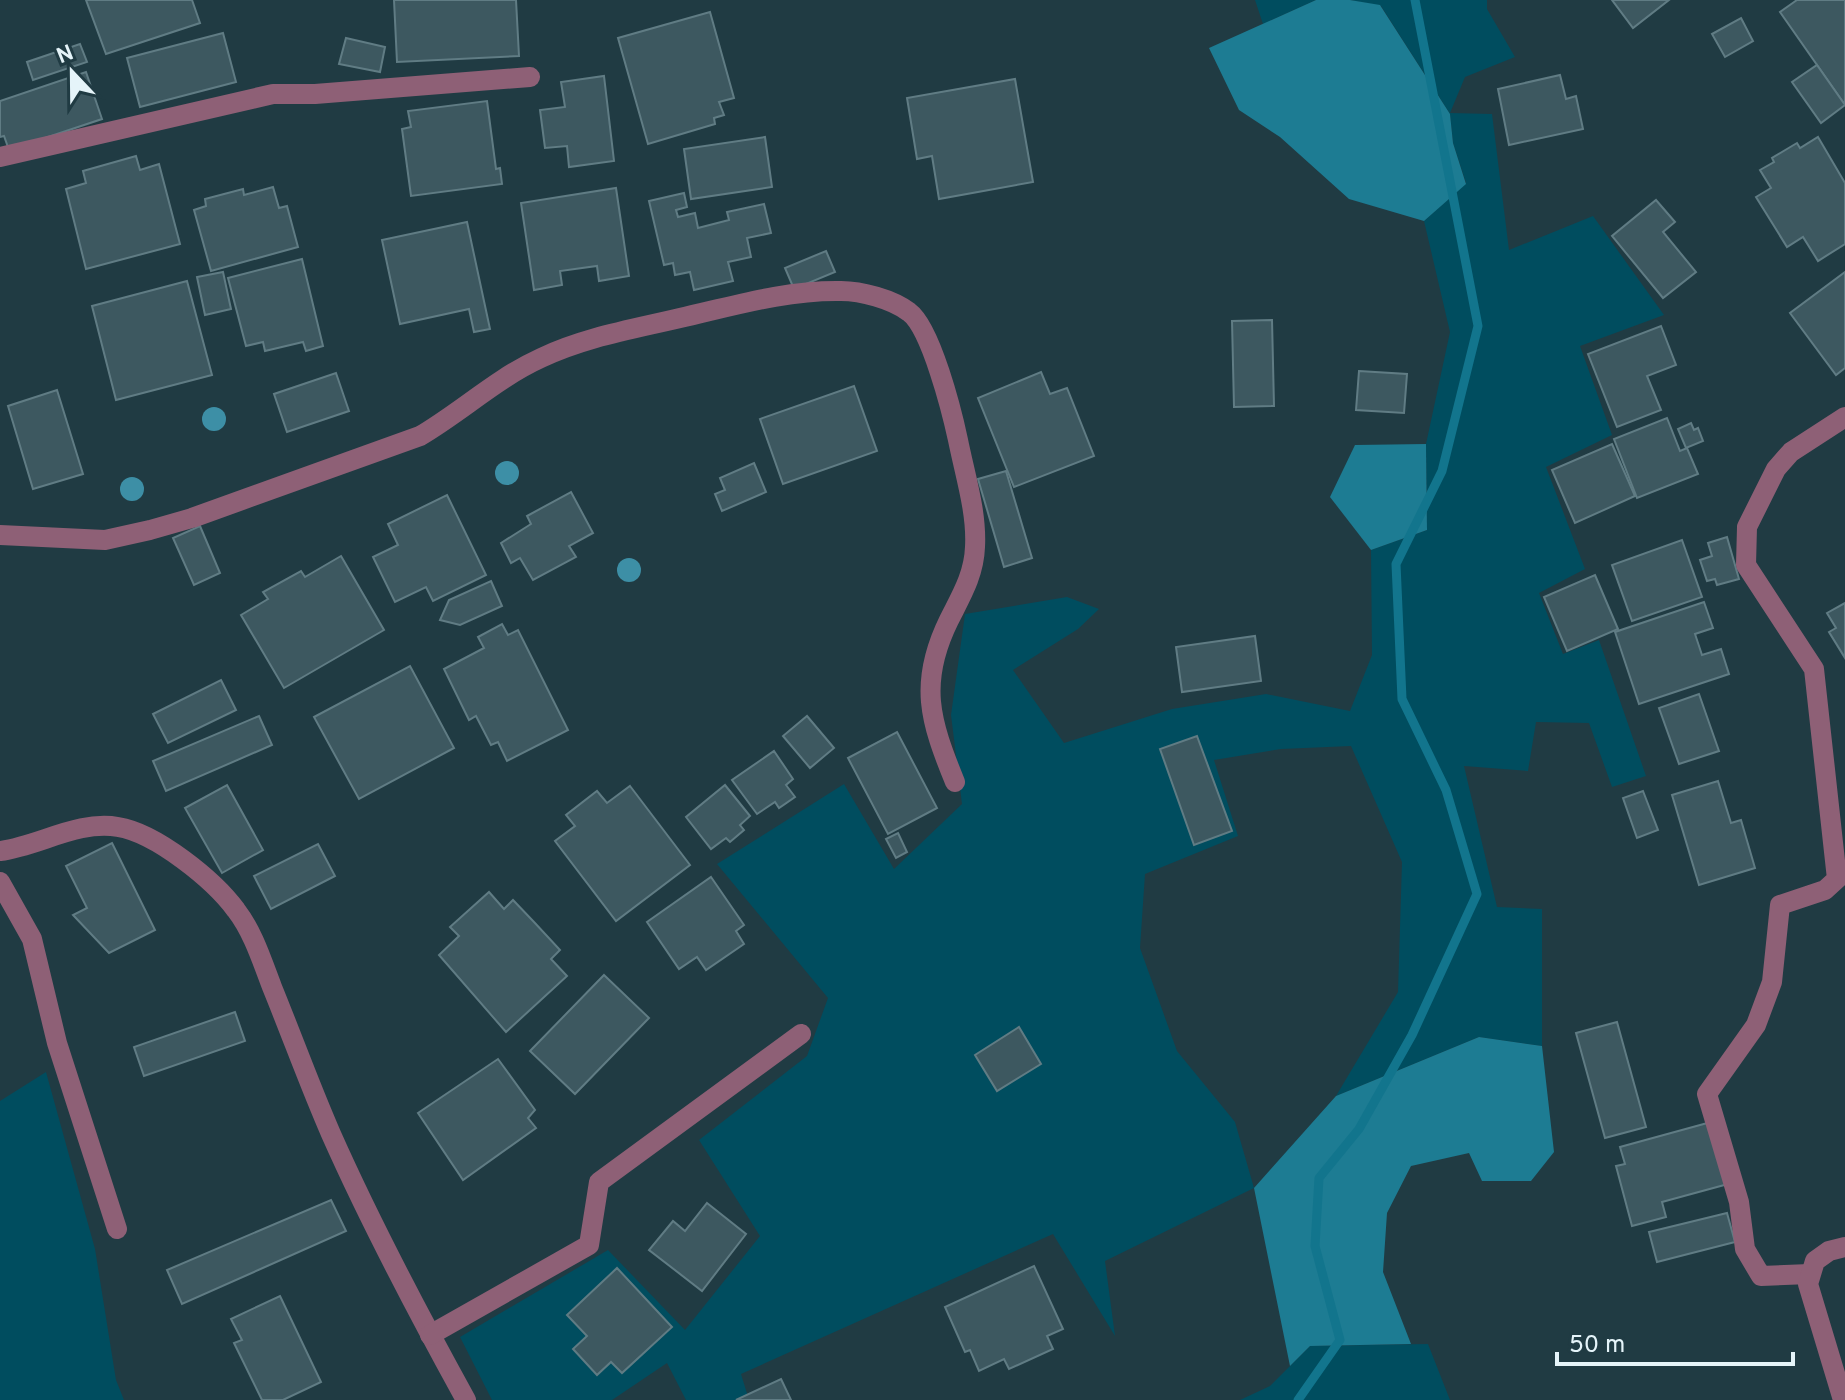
<svg xmlns="http://www.w3.org/2000/svg" width="1845" height="1400" font-family="Overpass,sans-serif">
<style>
.green{fill:#004d5f}
.forest{fill:#1d7c93}
.lines{fill:none;stroke-linecap:round;stroke-linejoin:round}
.stream{stroke:#12758d;stroke-width:9}
.building{fill:#3d5860;stroke:#607c84;stroke-width:2}
.minor{stroke:#8e6076;stroke-width:20}
.tree{fill:#3d8fa6}
</style>
<rect width="100%" height="100%" fill="#203b43"/>
<!-- green -->
<g class="green">
<path d="M1255 0H1316L1263 24Z"/>
<path d="M1350 0H1487V9L1515 57 1465 77 1450 113 1492 114 1509 250 1593 216 1664 315 1580 346 1612 435 1546 467 1585 569 1539 593 1563 654 1599 640 1646 776 1612 787 1589 723 1536 722 1528 771 1464 766 1497 907 1542 909V1046L1479 1037 1336 1096 1398 992 1402 862 1351 746 1281 749 1214 760 1238 836 1145 874 1140 948 1177 1051 1235 1122 1254 1188 1105 1261 1115 1336 1053 1234 741 1374 749 1400H686L667 1363 612 1400H492L460 1337 608 1250 685 1330 760 1236 699 1140 807 1056 828 998 717 864 844 784 894 869 962 804 951 715 965 614 1067 597 1099 609 1078 629 1013 670 1064 743 1172 709 1266 694 1350 711 1372 655 1371 550 1427 530 1426 444 1450 332 1424 221 1466 183 1453 143 1450 114 1381 6Z"/>
<path d="M46 1072 95 1249 116 1380 124 1400H0V1101Z"/>
<path d="M1428 1344 1450 1400H1240L1270 1386 1310 1346Z"/>
</g>
<!-- forest -->
<g class="forest">
<path d="M1316 0H1350L1380 5 1450 114 1453 143 1466 184 1424 221 1349 199 1280 137 1239 110 1209 48Z"/>
<path d="M1426 444 1427 530 1371 550 1330 497 1355 445Z"/>
<path d="M1479 1037 1542 1046 1554 1152 1531 1181H1482L1469 1153 1411 1166 1387 1213 1383 1272 1411 1344 1310 1346 1290 1366 1254 1188 1336 1096Z"/>
</g>
<g class="lines">
<!-- stream -->
<path class="stream" d="M1298 1400 1340 1340 1315 1246 1319 1178 1359 1129 1412 1035 1477 894 1446 790 1402 699 1396 564 1442 471 1478 326 1415 0"/>
</g>
<!-- building -->
<g class="building">
<path d="M86 0H192L200 23 106 54Z"/>
<path d="M394 0H516L519 56 397 62Z"/>
<path d="M1612 0H1669L1633 28Z"/>
<path d="M1797 0H1845V105L1780 12Z"/>
<path d="M710 12 734 98 719 102 724 115 714 118 715 124 648 144 618 38Z"/>
<path d="M1741 18 1753 41 1725 57 1712 34Z"/>
<path d="M223 33 236 82 140 107 127 58Z"/>
<path d="M346 38 385 47 380 72 339 64Z"/>
<path d="M80 44 87 62 33 80 27 62Z"/>
<path d="M1817 65 1845 105 1821 123 1792 82Z"/>
<path d="M86 72 102 119 9 150 4 136 0 137V101Z"/>
<path d="M1560 75 1566 99 1576 96 1583 129 1509 145 1498 89Z"/>
<path d="M604 76 614 161 569 167 567 146 545 148 540 110 565 107 561 82Z"/>
<path d="M1015 79 1033 182 939 199 932 156 917 159 907 98Z"/>
<path d="M487 101 496 169 500 168 502 184 411 196 402 129 411 127 408 111Z"/>
<path d="M765 137 772 187 691 199 684 149Z"/>
<path d="M1818 137 1845 183V244L1818 261 1803 237 1787 247 1756 197 1771 188 1760 170 1774 162 1772 158 1797 143 1800 148Z"/>
<path d="M136 156 140 170 159 164 180 244 86 269 66 189 86 183 83 171Z"/>
<path d="M273 187 279 208 287 206 298 247 211 271 194 210 206 206 205 199 243 189 244 195Z"/>
<path d="M616 188 629 276 599 281 597 266 560 271 562 285 534 290 521 203Z"/>
<path d="M684 193 687 207 676 210 678 217 695 213 698 228 729 220 727 212 764 204 771 233 747 238 751 257 728 262 733 281 694 290 690 272 675 275 673 263 664 265 649 201Z"/>
<path d="M1656 200 1675 222 1663 232 1696 272 1663 298 1612 236Z"/>
<path d="M467 222 490 329 474 332 469 309 400 324 382 240Z"/>
<path d="M826 251 835 272 794 289 785 268Z"/>
<path d="M302 259 323 346 306 351 303 342 265 351 263 342 246 346 228 278Z"/>
<path d="M223 272 231 309 205 315 197 277Z"/>
<path d="M1845 272V368L1836 375 1790 313Z"/>
<path d="M187 281 212 375 116 400 92 306Z"/>
<path d="M1272 320 1274 406 1234 407 1232 321Z"/>
<path d="M1661 326 1676 365 1647 376 1661 410 1617 427 1588 354Z"/>
<path d="M1359 371 1407 374 1404 413 1356 410Z"/>
<path d="M1041 372 1050 394 1067 388 1094 456 1014 487 978 398Z"/>
<path d="M336 373 349 411 287 432 274 394Z"/>
<path d="M854 386 877 451 783 484 760 419Z"/>
<path d="M57 390 83 474 33 489 8 406Z"/>
<path d="M1667 418 1680 451 1687 448 1698 474 1637 498 1614 439Z"/>
<path d="M1691 423 1694 430 1698 428 1703 441 1686 448 1678 429Z"/>
<path d="M1612 444 1635 496 1575 523 1552 470Z"/>
<path d="M754 463 766 492 722 511 715 494 725 490 720 478Z"/>
<path d="M1006 471 1032 558 1004 567 978 479Z"/>
<path d="M571 492 593 533 569 546 576 557 533 580 520 558 511 563 501 543 531 524 527 516Z"/>
<path d="M447 495 486 575 433 601 426 587 395 602 373 557 398 545 388 524Z"/>
<path d="M200 526 220 573 194 585 173 538Z"/>
<path d="M1727 537 1739 579 1717 585 1715 579 1707 581 1700 560 1712 556 1708 543Z"/>
<path d="M1682 540 1702 597 1632 621 1612 565Z"/>
<path d="M341 556 384 630 284 688 241 615 268 599 263 592 301 571 305 577Z"/>
<path d="M1595 575 1618 629 1567 651 1544 597Z"/>
<path d="M491 581 502 606 460 625 440 620 449 600Z"/>
<path d="M1704 602 1713 628 1695 634 1702 655 1721 649 1729 674 1639 704 1615 632Z"/>
<path d="M1845 603V658L1829 632 1836 628 1827 613Z"/>
<path d="M502 624 508 635 518 630 568 730 507 761 498 742 491 745 476 716 469 720 444 669 484 648 478 637Z"/>
<path d="M1255 636 1261 681 1182 692 1176 647Z"/>
<path d="M410 666 454 748 359 799 314 717Z"/>
<path d="M221 680 236 710 168 743 153 714Z"/>
<path d="M1699 694 1719 751 1679 764 1659 708Z"/>
<path d="M259 716 272 745 166 791 153 761Z"/>
<path d="M807 716 834 748 810 768 783 736Z"/>
<path d="M897 732 937 808 888 834 848 758Z"/>
<path d="M1197 736 1232 831 1194 845 1160 749Z"/>
<path d="M774 751 793 779 786 785 795 797 779 808 775 802 757 814 732 780Z"/>
<path d="M1718 781 1731 823 1741 820 1755 868 1699 885 1672 795Z"/>
<path d="M227 785 263 850 222 873 185 808Z"/>
<path d="M725 785 750 816 740 825 744 830 730 842 726 838 711 849 686 817Z"/>
<path d="M630 786 690 865 616 921 555 841 575 826 566 815 597 791 607 803Z"/>
<path d="M1643 791 1658 830 1637 838 1623 798Z"/>
<path d="M898 833 907 852 896 858 886 839Z"/>
<path d="M112 843 155 930 109 953 73 915 87 908 66 866Z"/>
<path d="M318 844 335 876 271 909 254 876Z"/>
<path d="M711 877 744 925 736 931 744 944 706 970 697 957 679 969 647 922Z"/>
<path d="M489 892 504 909 513 900 534 922 560 950 551 959 567 976 506 1032 439 955 459 936 450 927Z"/>
<path d="M604 975 649 1018 575 1094 530 1051Z"/>
<path d="M235 1012 245 1041 144 1076 134 1047Z"/>
<path d="M1617 1022 1646 1127 1605 1138 1576 1033Z"/>
<path d="M1019 1027 1041 1064 997 1091 975 1055Z"/>
<path d="M498 1059 535 1110 528 1118 536 1128 463 1180 418 1113Z"/>
<path d="M1711 1122 1728 1184 1662 1202 1666 1217 1632 1226 1616 1166 1625 1164 1620 1147Z"/>
<path d="M331 1200 346 1231 182 1304 167 1270Z"/>
<path d="M707 1203 746 1234 702 1291 649 1250 673 1221 685 1231Z"/>
<path d="M1727 1213 1735 1242 1657 1262 1649 1232Z"/>
<path d="M1034 1266 1063 1329 1047 1336 1053 1349 1009 1369 1004 1359 979 1371 970 1350 965 1352 945 1307Z"/>
<path d="M617 1268 672 1327 622 1373 611 1362 597 1375 573 1349 587 1336 567 1315Z"/>
<path d="M280 1296 321 1382 283 1400H262L234 1343 242 1340 231 1319Z"/>
<path d="M781 1379 791 1400H736Z"/>
</g>
<g class="lines">
<!-- minor -->
<g class="minor">
<path d="M0 157 273 94H315L530 77"/>
<path d="M0 535 105 540 150 530 192 518 420 436C461 412 497 378 541 358 585 337 634 329 680 318 733 306 786 290 841 291 861 291 892 299 909 312 931 328 952 412 958 440 965 475 977 512 975 547 974 575 961 596 949 620 918 683 930 721 955 782"/>
<path d="M0 851C39 846 78 820 118 827 156 833 214 880 236 910 253 932 262 961 272 987 292 1036 310 1086 331 1134 371 1224 418 1313 466 1400"/>
<path d="M0 882 32 939 57 1043 117 1229"/>
<path d="M1810 1274 1761 1276 1745 1249 1739 1202 1707 1094 1756 1025 1772 982 1780 905 1825 890 1837 879 1814 669 1746 565 1747 527 1776 469 1791 452 1845 417"/>
<path d="M430 1335 589 1245 599 1182 801 1034"/>
<path d="M1843 1400 1808 1284 1815 1261 1829 1251 1845 1247"/>
</g>
</g>
<!-- trees -->
<g class="tree">
<circle cx="214" cy="419" r="12"/>
<circle cx="507" cy="473" r="12"/>
<circle cx="132" cy="489" r="12"/>
<circle cx="629" cy="570" r="12"/>
</g>
<!-- north arrow -->
<g transform="translate(72 72) rotate(338)" stroke="#203b43" stroke-width="6" paint-order="stroke">
<path d="M0-6L14 30L0 20L-14 30Z" fill="#e5f4f9"/>
<text y="-12" font-size="22" font-weight="bold" text-anchor="middle" fill="#e5f4f9">N</text>
</g>
<!-- scale -->
<path d="M1557 1352v12h236v-12" fill="none" stroke="#e5f4f9" stroke-width="4"/>
<text x="1569" y="1352" font-size="24" fill="#e5f4f9" stroke="#203b43" stroke-width="6" paint-order="stroke">50 m</text>
</svg>
